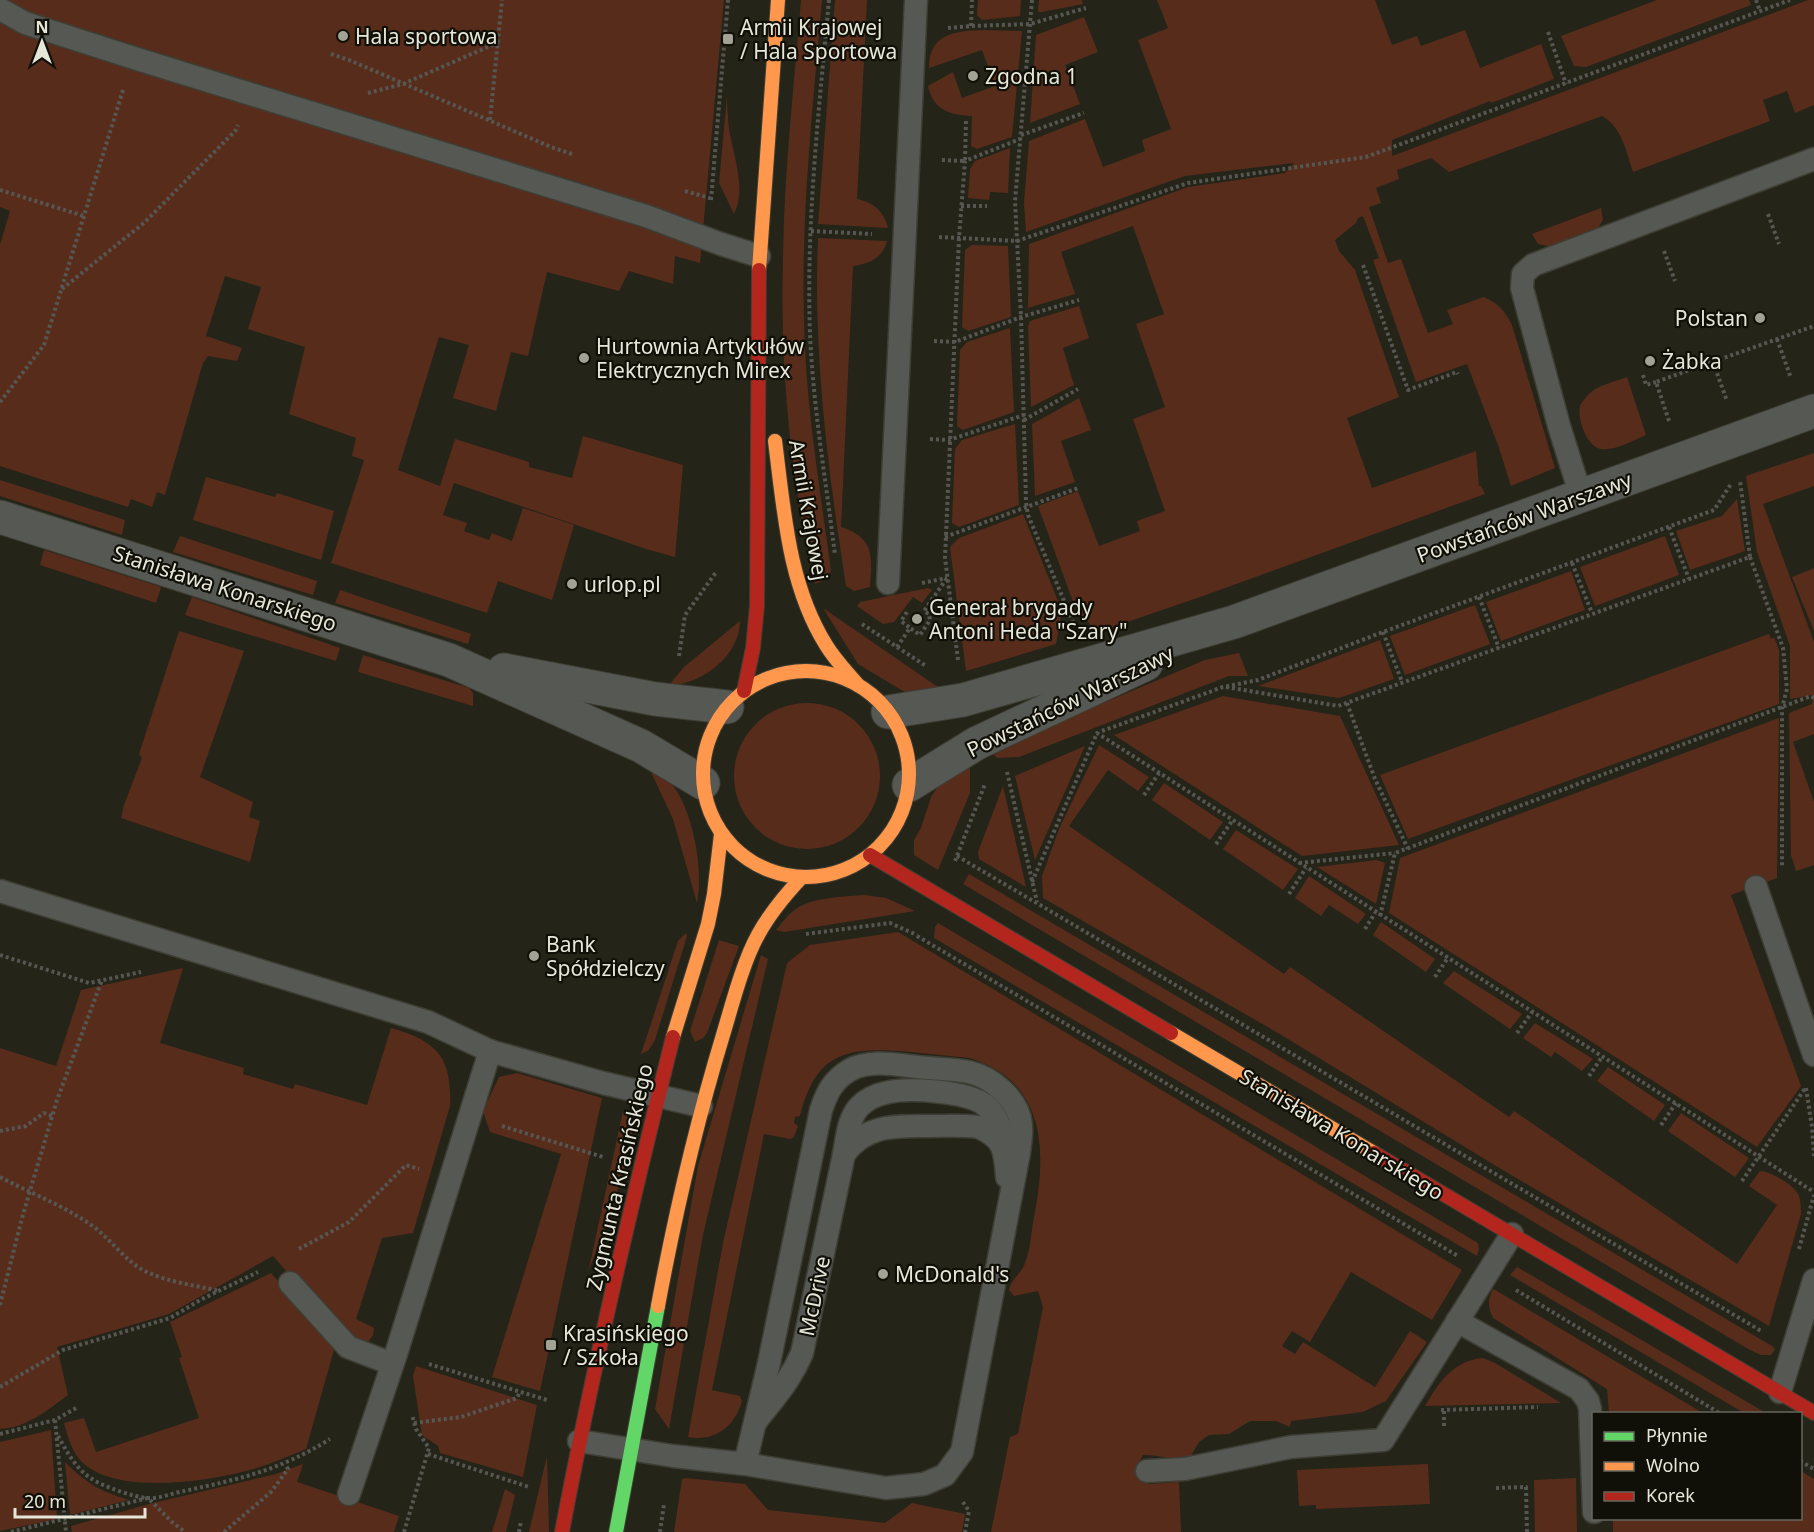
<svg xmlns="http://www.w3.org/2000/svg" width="1814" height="1532" font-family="'Noto Sans',sans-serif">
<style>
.green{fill:#582c1b}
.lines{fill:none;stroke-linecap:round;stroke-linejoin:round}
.lane-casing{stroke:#3e3e34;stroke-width:25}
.street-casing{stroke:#3e3e34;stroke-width:35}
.fast-casing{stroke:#3e3e34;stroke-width:16}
.slow-casing{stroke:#3e3e34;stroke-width:16}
.jam-casing{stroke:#3e3e34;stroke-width:16}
.path{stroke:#565752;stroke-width:4;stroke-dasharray:3 3;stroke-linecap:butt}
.lane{stroke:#565854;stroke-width:22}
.street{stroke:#565854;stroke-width:33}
.fast{stroke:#63d668;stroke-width:14}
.slow{stroke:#ff974d;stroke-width:14}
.jam{stroke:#b3261e;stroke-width:14}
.poi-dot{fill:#a2a295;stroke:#101008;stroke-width:2}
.labels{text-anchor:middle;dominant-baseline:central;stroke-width:4.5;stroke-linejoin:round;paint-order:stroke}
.poi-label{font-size:21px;fill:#e6e6d9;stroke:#101008;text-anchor:start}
.street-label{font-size:21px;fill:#e6e6d9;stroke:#101008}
</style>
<rect width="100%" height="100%" fill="#242418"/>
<!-- green -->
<g class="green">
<path d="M0 0H724L700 263 675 256 673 284 629 271 619 291 547 272 528 356 511 352 496 411 453 398 469 345 439 337 398 470 440 486 455 439 529 462V467L572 478 583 436 683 465 675 557 646 549 454 483 443 515 467 523 464 531 489 540 492 533 512 541 523 508 574 525 552 600 498 581 487 613 331 563 364 460 352 456 356 438 289 414 305 347 248 329 261 287 225 276 206 336 242 348 237 361 208 356 203 363 165 495 157 492 152 507 131 499 128 507 0 466V245L10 211 0 207Z"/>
<path d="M801 0H822C813 106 801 212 804 318 805 402 820 488 831 571L822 581 815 584C790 478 780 367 783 259 784 172 794 86 801 0Z"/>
<path d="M835 0H867L857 199C873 202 884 211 888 228L818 224Z"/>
<path d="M978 0H1021L1020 16 982 20 977 15Z"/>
<path d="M1039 0H1082L1083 4 1042 12H1038Z"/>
<path d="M1157 0H1375L1392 45 1417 36 1421 46 1465 30 1480 68 1541 44 1554 79 1491 103 1490 101 1392 140V156L1808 0H1814V105L1795 113 1787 91 1763 100 1770 121 1633 172C1626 151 1622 127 1602 116L1449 172 1431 158 1397 170 1399 179 1376 188 1381 203 1369 207 1388 263 1401 259 1428 333 1453 324 1447 310 1484 297C1499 304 1505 311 1512 325L1555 468 1511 486 1499 448 1467 364 1416 382 1373 260 1379 258 1363 216 1358 218 1356 223 1335 240 1339 251 1355 270 1399 397 1347 418 1372 488 1476 451 1479 486H1481L1485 494 1203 596 1098 632 1076 610 1038 506 1078 491 1099 546 1140 531 1137 521 1165 511 1133 419 1165 407 1136 324 1164 314 1133 226 1061 252 1075 294 1028 308 1029 244 1188 187 1285 173 1294 163 1185 176 1026 232 1024 203 1029 141 1085 119 1103 167 1145 151 1142 140 1171 129 1138 40 1168 28Z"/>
<path d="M1657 0H1749L1751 5 1586 67 1574 66 1561 36Z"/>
<path d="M1084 17 1098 52 1065 65 1080 104 1030 123 1036 35Z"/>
<path d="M985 30 1022 31 1012 137 977 149 971 146 972 116C950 115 933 110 928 86L953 72 962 98 995 86 982 50 929 68C929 32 957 31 985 30Z"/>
<path d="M727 96C727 107 728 118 729 129 733 154 747 190 734 214L719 183Z"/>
<path d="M1010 148 1008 193 990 192 989 200 968 198 970 169 975 161Z"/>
<path d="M1601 208 1603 220 1596 231 1553 247 1538 244 1532 234Z"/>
<path d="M818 238 887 241C883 258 869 264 853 266L841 527C875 538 872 556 870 587L854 591 846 586C828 470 813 355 818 238Z"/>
<path d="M972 245 1008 246 1011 317 968 331 962 327 965 250Z"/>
<path d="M1079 306 1089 338 1063 348 1074 385 1031 407 1028 326 1030 321Z"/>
<path d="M1010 328 1014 412 963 430 957 426 960 350 967 342Z"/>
<path d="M1627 377 1646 435C1634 440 1615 451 1601 449 1587 447 1577 419 1580 406 1582 402 1585 398 1588 395 1597 385 1614 382 1627 377Z"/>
<path d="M1079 398 1091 430 1061 441 1075 482 1035 496 1032 424Z"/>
<path d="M1015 424 1019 505 959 527 952 523 955 449 962 440Z"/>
<path d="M1814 453V486L1763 504 1814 642V734L1793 742 1814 802V865L1796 871 1791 855 1789 713 1812 704 1813 695 1790 699V646L1757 552 1746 476Z"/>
<path d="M206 477 275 497 277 493 334 511 321 560 193 520Z"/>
<path d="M0 480 125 520 122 535 0 496Z"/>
<path d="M1737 499 1745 551 1690 570 1676 531 1722 516Z"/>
<path d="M1023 514 1062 611 1056 644 966 671 950 547 959 538Z"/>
<path d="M180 536 317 581 313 595 173 552Z"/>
<path d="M1665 536 1679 575 1595 606 1580 567Z"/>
<path d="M44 550 161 587 156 603 40 565Z"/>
<path d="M1814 568V631L1792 577Z"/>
<path d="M1571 571 1585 610 1501 641 1486 602Z"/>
<path d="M928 588 932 590 922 603 913 597 894 622 883 624 857 606 860 602Z"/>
<path d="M340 590 471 634 468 644 335 603Z"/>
<path d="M192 597 340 648 336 661 185 615Z"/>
<path d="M1475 605 1490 644 1405 675 1390 636Z"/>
<path d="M823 608 945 692 915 694 903 691 858 664Z"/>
<path d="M740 621C740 655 702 685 669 685L684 667Z"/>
<path d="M179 631 244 651 200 777 253 802 249 817 260 821 250 862 121 818 124 805 142 758 139 754Z"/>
<path d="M1769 634 1771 639 1774 637 1779 650V704L1408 839 1380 775Z"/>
<path d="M1380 640 1394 679 1339 698 1258 686Z"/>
<path d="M1239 653 1248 676H1229L1019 757 997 758 992 753 1056 723 1205 660Z"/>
<path d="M363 655 469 688 473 693V706L358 672Z"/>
<path d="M1223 696 1340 716 1399 845 1302 856 1114 735Z"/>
<circle cx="807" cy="776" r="73"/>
<path d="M1779 718 1777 878 1731 895 1801 1086 1757 1147 1389 913 1400 858Z"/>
<path d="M1099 745 1149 777 1138 791 1108 770 1069 826 1284 974 1290 967 1509 1117 1514 1111 1737 1264 1777 1205 1749 1186 1760 1171C1770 1171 1794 1185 1798 1194 1801 1200 1801 1207 1801 1214L1769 1326 1501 1169 1278 1033 1043 898 1042 876 1059 829Z"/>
<path d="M1085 746 1035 860 1015 776Z"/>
<path d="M970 762V793L938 870 914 855V840L921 828 931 797 942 781Z"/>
<path d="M650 770C657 773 665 777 670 782 693 808 704 870 697 903L673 819Z"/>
<path d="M1164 783 1223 822 1210 840 1152 800Z"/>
<path d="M1003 786 1026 887 979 859 978 852Z"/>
<path d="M1236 830 1298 869 1283 890 1223 849Z"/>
<path d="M1377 860 1385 863 1376 904 1317 867Z"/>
<path d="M969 874 1772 1346 1775 1349 1771 1355H1761L1750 1350 963 884Z"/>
<path d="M1309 876 1366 914 1358 924 1329 905 1321 916 1295 898Z"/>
<path d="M865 895 886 898 915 911 784 932 776 930C782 923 788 914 796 909 809 898 848 896 865 895Z"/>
<path d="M1381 922 1435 959 1426 972 1373 935Z"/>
<path d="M938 923 1478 1243 1479 1249 1477 1256 934 938 935 927Z"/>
<path d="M898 932 1462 1270 1432 1320 1351 1272 1310 1342 1292 1331 1282 1346 1295 1354 1303 1342 1375 1387 1410 1331 1427 1342 1386 1401 1363 1412 1291 1421 1290 1427 1276 1421H1250L1229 1434 1209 1435 1199 1442 1189 1459C1173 1461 1159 1454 1143 1455L1138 1464 1141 1473 1149 1484 1179 1482 1181 1532H991L1010 1437 1018 1434 1043 1307 1038 1291 1014 1296 1009 1290C1011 1279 1022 1273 1025 1263 1030 1250 1031 1236 1033 1222 1047 1155 1048 1082 970 1058 947 1056 923 1053 900 1051 842 1047 815 1056 800 1116L795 1117 794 1123 798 1126 794 1137 790 1139 764 1134 712 1390 740 1396 742 1401C735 1427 714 1442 688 1437L723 1243 787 963 810 945Z"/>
<path d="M686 933 687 936 655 1040 648 1051 641 1054 678 941Z"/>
<path d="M719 940 739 946 707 1033 703 1038 695 1042 690 1031Z"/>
<path d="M761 955 768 959 703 1235 669 1429 655 1409 698 1166Z"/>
<path d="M183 968 160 1043 244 1068 243 1074 293 1089 295 1084 367 1105 391 1028C437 1041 452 1057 450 1106L413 1233 382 1238 356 1319 374 1328 373 1335 366 1345 341 1333 273 1256 169 1314 57 1347 68 1395C48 1410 26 1428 0 1429V1048L56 1066 81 990Z"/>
<path d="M1454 971 1522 1014 1510 1029 1443 983Z"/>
<path d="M1535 1023 1593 1059 1582 1071 1555 1052 1551 1057 1523 1038Z"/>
<path d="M1608 1067 1665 1105 1654 1121 1597 1081Z"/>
<path d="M517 1073 602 1098 540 1391 492 1377 561 1154 490 1132 483 1111 499 1077Z"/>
<path d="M623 1111C627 1116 631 1121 632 1127 636 1147 597 1249 588 1273Z"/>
<path d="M1681 1113 1749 1158 1735 1177 1668 1131Z"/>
<path d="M1517 1267 1766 1413H1744L1510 1275Z"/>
<path d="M271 1273 335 1346 306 1449C287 1457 266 1466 246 1471 204 1482 119 1494 84 1464 72 1454 68 1437 64 1423L84 1418 96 1452 199 1418 179 1358 182 1357 170 1322Z"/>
<path d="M1493 1289 1497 1291 1703 1413H1609L1607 1389 1493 1318C1488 1307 1487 1300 1493 1289Z"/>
<path d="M1483 1358 1495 1363 1561 1403 1425 1406C1438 1383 1454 1360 1483 1358Z"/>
<path d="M416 1366 537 1405 523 1477 440 1453 438 1446 422 1435 413 1376Z"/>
<path d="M51 1430 57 1519 0 1531V1442Z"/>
<path d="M547 1456 549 1530V1532H529Z"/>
<path d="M65 1462C87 1484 100 1491 129 1500L70 1515Z"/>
<path d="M303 1464 297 1482 399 1516 394 1532H72L71 1526 149 1504 276 1474Z"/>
<path d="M1428 1464 1430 1504 1316 1509V1505L1299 1506 1297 1470Z"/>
<path d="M1801 1471 1814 1479V1532H1613V1519L1800 1518Z"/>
<path d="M685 1478 745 1484 768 1510 885 1523 912 1503 965 1514 962 1532H674L682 1479Z"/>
<path d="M1576 1478 1577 1532H1535L1534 1480Z"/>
<path d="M505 1489 515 1495 506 1532H492Z"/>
</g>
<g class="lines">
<defs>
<g id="lane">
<path d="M0 9 25 23 134 58 646 216 721 244 759 256"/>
<path d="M1581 496 1559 426 1522 288 1523 274 1533 265 1814 159"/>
<path d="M888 583 916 0"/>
<path d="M1756 887 1814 1055"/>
<path d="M0 891 428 1022 490 1051 603 1083 701 1106"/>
<path d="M844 1154C847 1138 848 1118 860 1106 866 1100 876 1095 885 1093 907 1087 967 1091 985 1105 999 1116 1001 1131 1004 1147"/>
<path d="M290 1283 348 1347 392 1364"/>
<path d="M1457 1321 1579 1389 1588 1401 1590 1409 1594 1512"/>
<path d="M1780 1392 1814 1280"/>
<path d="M757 1420C775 1397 790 1381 802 1353L844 1154C866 1124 896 1126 930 1126 946 1126 963 1125 978 1127 1005 1138 1005 1152 1007 1177"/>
<path d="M579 1441 673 1456 745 1464 886 1488 924 1484 945 1475 962 1452 1019 1153C1020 1144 1022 1134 1021 1125 1019 1100 992 1077 969 1072 953 1069 935 1069 918 1067 897 1065 870 1059 850 1070 833 1080 827 1092 821 1110L769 1363 745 1464"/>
<path d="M1147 1471 1185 1469 1291 1447 1383 1440 1512 1234"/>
<path d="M349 1494 396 1354 490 1051"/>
</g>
<g id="street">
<path d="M0 517 449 660 641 746 703 783"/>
<path d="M504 670 655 699 727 707"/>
<path d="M888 712 963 700 1234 622 1814 411"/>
<path d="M909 785 977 743 1146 664"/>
</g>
<path id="fast" d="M616 1532 658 1306"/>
<g id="slow">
<path d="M759 270 778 0"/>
<path d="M775 441C784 510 788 584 826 645 835 660 847 672 858 685"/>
<circle cx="806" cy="774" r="103"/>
<path d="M1171 1033 1374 1153"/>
<path d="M673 1037 708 924 714 894 721 834"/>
<path d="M658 1306C675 1214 696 1124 723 1035 732 1005 743 962 758 935 770 913 785 895 802 877"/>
</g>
<g id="jam">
<path d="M744 691 753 648 757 606 759 270"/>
<path d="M870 855 1171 1033"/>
<path d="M1374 1153 1814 1413"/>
<path d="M562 1532C593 1366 632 1201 673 1037"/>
</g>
</defs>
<!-- lane casing -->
<use href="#lane" class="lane-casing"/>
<!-- street casing -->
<use href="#street" class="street-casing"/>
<!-- fast casing -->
<use href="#fast" class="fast-casing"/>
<!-- slow casing -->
<use href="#slow" class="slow-casing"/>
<!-- jam casing -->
<use href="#jam" class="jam-casing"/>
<!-- path -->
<g class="path">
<path d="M829 0C819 109 806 223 810 333 813 407 826 481 835 555"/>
<path d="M1032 0 1015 201 1021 317 1026 502 1028 515 1075 627"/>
<path d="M1756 0 1760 11"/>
<path d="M971 26 972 0"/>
<path d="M948 28 971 26 1030 24 1086 8"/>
<path d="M1548 32 1566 84"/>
<path d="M331 54 349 60 551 147 572 154"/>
<path d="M368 93 403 84 499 42"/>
<path d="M490 120 502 0"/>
<path d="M1021 135 1084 113"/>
<path d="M942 160 965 161 966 119"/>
<path d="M0 190 84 216"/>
<path d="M685 191 710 198"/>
<path d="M711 200 728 0"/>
<path d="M961 206H987"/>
<path d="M1768 214 1779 244"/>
<path d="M811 231 872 234"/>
<path d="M939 237 1017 241 1188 183 1366 157 1790 0"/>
<path d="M1664 251 1675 281"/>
<path d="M1363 265 1408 390 1457 372 1458 374"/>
<path d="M62 289 145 222 236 130 238 125"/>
<path d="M1777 339 1791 378"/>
<path d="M934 341 955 342 1021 317 1079 300"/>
<path d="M1713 362 1727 401"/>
<path d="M1643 375 1646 385 1656 382"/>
<path d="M0 402 44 345 123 90"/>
<path d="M1024 420 1078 389"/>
<path d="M1669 421 1656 382 1814 326"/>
<path d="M930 439 949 440 1024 415"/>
<path d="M1669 527 1689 579"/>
<path d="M945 537 1078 488"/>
<path d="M1750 557 1783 648 1787 689 1782 708V866"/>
<path d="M1572 563 1592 613"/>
<path d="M922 583 947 578"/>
<path d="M1479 597 1499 648"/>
<path d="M907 612 901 621 910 628"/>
<path d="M862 624 926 666"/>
<path d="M1383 632 1402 682"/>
<path d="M897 647 910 628 920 635 930 620 929 614 924 611 947 578"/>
<path d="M679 656 685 615 717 571"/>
<path d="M958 660 945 558 959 238 965 161 1020 139"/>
<path d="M1226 687 1338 706 1750 557 1740 481"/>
<path d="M1347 703 1375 779 1408 849"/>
<path d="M1102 731 1223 687 1258 680 1383 632 1714 510 1731 484"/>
<path d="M1007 772 1037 902"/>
<path d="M1144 795 1159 773"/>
<path d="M1216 844 1232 821"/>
<path d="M957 856 1763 1332"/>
<path d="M955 861 985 784"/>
<path d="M1299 863 1395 853"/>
<path d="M1032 882 1097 733 1814 1192"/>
<path d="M1289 894 1306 868"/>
<path d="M1380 916 1395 853 1811 696 1814 698"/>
<path d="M1365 929 1375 913"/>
<path d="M806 934 890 923 917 935"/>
<path d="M917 936 1458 1256"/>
<path d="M0 955 89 983 141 972"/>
<path d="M1435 977 1447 959"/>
<path d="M1517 1033 1532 1012"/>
<path d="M1589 1076 1602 1057"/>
<path d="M1806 1088 1812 1127 1814 1156"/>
<path d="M1661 1125 1676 1103"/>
<path d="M502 1126 603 1157"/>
<path d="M0 1131 26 1126 44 1113 52 1116"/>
<path d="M0 1177C32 1194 65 1206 94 1227 110 1239 127 1262 143 1270 166 1282 194 1285 219 1291"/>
<path d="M1742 1181 1806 1087"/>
<path d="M299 1249 349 1222 406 1165 419 1169"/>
<path d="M1799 1249 1814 1195"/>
<path d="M1516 1290 1721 1414"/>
<path d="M0 1305 22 1218 57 1100 102 980"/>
<path d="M429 1364 547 1400"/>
<path d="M0 1387 63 1350 170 1318 202 1299 258 1272"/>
<path d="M1441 1410 1538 1407"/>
<path d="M1444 1411V1426"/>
<path d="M55 1420 66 1532"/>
<path d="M414 1423 461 1417 517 1398 520 1392"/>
<path d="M0 1434 55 1420 76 1408"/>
<path d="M58 1436C67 1452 76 1469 92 1479 102 1486 136 1498 148 1498 159 1499 173 1493 184 1491 240 1479 281 1470 330 1439"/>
<path d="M428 1454 529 1487"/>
<path d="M1800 1461 1814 1469"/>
<path d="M1496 1488 1526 1487 1527 1532"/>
<path d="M963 1502 969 1511 965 1532"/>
<path d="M11 1532 148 1498 172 1522 185 1532"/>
<path d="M224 1532 271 1492 288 1469 285 1464"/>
<path d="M404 1532 429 1448 416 1429 412 1415"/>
<path d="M519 1532 521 1521"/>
<path d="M660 1532 664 1504"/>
</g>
<!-- lane -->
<use href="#lane" class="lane"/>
<!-- street -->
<use href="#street" class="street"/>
<!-- fast -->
<use href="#fast" class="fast"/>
<!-- slow -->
<use href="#slow" class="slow"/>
<!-- jam -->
<use href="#jam" class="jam"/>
</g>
<!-- markers -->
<g class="poi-dot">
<circle cx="343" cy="36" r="6"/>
<rect x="722" y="33" width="12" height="12" rx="3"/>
<circle cx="973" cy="76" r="6"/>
<circle cx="1760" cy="318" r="6"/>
<circle cx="584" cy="358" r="6"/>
<circle cx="1650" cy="361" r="6"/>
<circle cx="572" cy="584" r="6"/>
<circle cx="917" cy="619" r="6"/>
<circle cx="534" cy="956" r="6"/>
<circle cx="883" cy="1274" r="6"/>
<rect x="545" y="1339" width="12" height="12" rx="3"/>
</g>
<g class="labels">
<!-- poi labels -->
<g class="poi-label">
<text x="740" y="27">Armii Krajowej<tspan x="740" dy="24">/ Hala Sportowa</tspan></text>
<text x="355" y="36">Hala sportowa</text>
<text x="985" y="76">Zgodna 1</text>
<text x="1748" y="318" text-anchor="end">Polstan</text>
<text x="596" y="346">Hurtownia Artykułów<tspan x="596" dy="24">Elektrycznych Mirex</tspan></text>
<text x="1662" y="361">Żabka</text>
<text x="584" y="584">urlop.pl</text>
<text x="929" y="607">Generał brygady<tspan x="929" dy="24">Antoni Heda "Szary"</tspan></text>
<text x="546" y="944">Bank<tspan x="546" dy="24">Spółdzielczy</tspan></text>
<text x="895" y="1274">McDonald's</text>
<text x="563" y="1333">Krasińskiego<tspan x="563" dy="24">/ Szkoła</tspan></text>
</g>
<!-- street labels -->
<g class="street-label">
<text transform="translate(809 510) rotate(80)">Armii Krajowej</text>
<text transform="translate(1524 517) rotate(-20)">Powstańców Warszawy</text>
<text transform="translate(225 588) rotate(18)">Stanisława Konarskiego</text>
<text transform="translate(1070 701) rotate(-26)">Powstańców Warszawy</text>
<text transform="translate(1342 1134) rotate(31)">Stanisława Konarskiego</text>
<text transform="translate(619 1177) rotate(-77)">Zygmunta Krasińskiego</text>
<text transform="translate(814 1296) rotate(-78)">McDrive</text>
</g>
</g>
<!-- legend -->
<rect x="1592" y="1412" width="210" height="108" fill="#101008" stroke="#66665c" stroke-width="1.5"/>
<rect x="1604" y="1432" width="30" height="9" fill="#63d668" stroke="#66665c" stroke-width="1.5"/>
<text x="1646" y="1442" font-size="18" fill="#e6e6d9">Płynnie</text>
<rect x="1604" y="1462" width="30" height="9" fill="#ff974d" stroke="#66665c" stroke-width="1.5"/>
<text x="1646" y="1472" font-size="18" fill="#e6e6d9">Wolno</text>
<rect x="1604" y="1492" width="30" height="9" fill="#b3261e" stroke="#66665c" stroke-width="1.5"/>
<text x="1646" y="1502" font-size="18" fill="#e6e6d9">Korek</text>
<!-- north arrow -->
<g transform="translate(42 42)" stroke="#101008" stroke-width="4.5" paint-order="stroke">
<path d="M0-4.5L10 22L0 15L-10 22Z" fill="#e6e6d9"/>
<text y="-9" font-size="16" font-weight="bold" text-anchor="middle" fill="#e6e6d9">N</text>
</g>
<!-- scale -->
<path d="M15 1508v9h130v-9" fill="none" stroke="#e6e6d9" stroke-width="3"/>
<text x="24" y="1508" font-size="18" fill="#e6e6d9" stroke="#101008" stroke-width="4.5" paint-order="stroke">20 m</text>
</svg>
